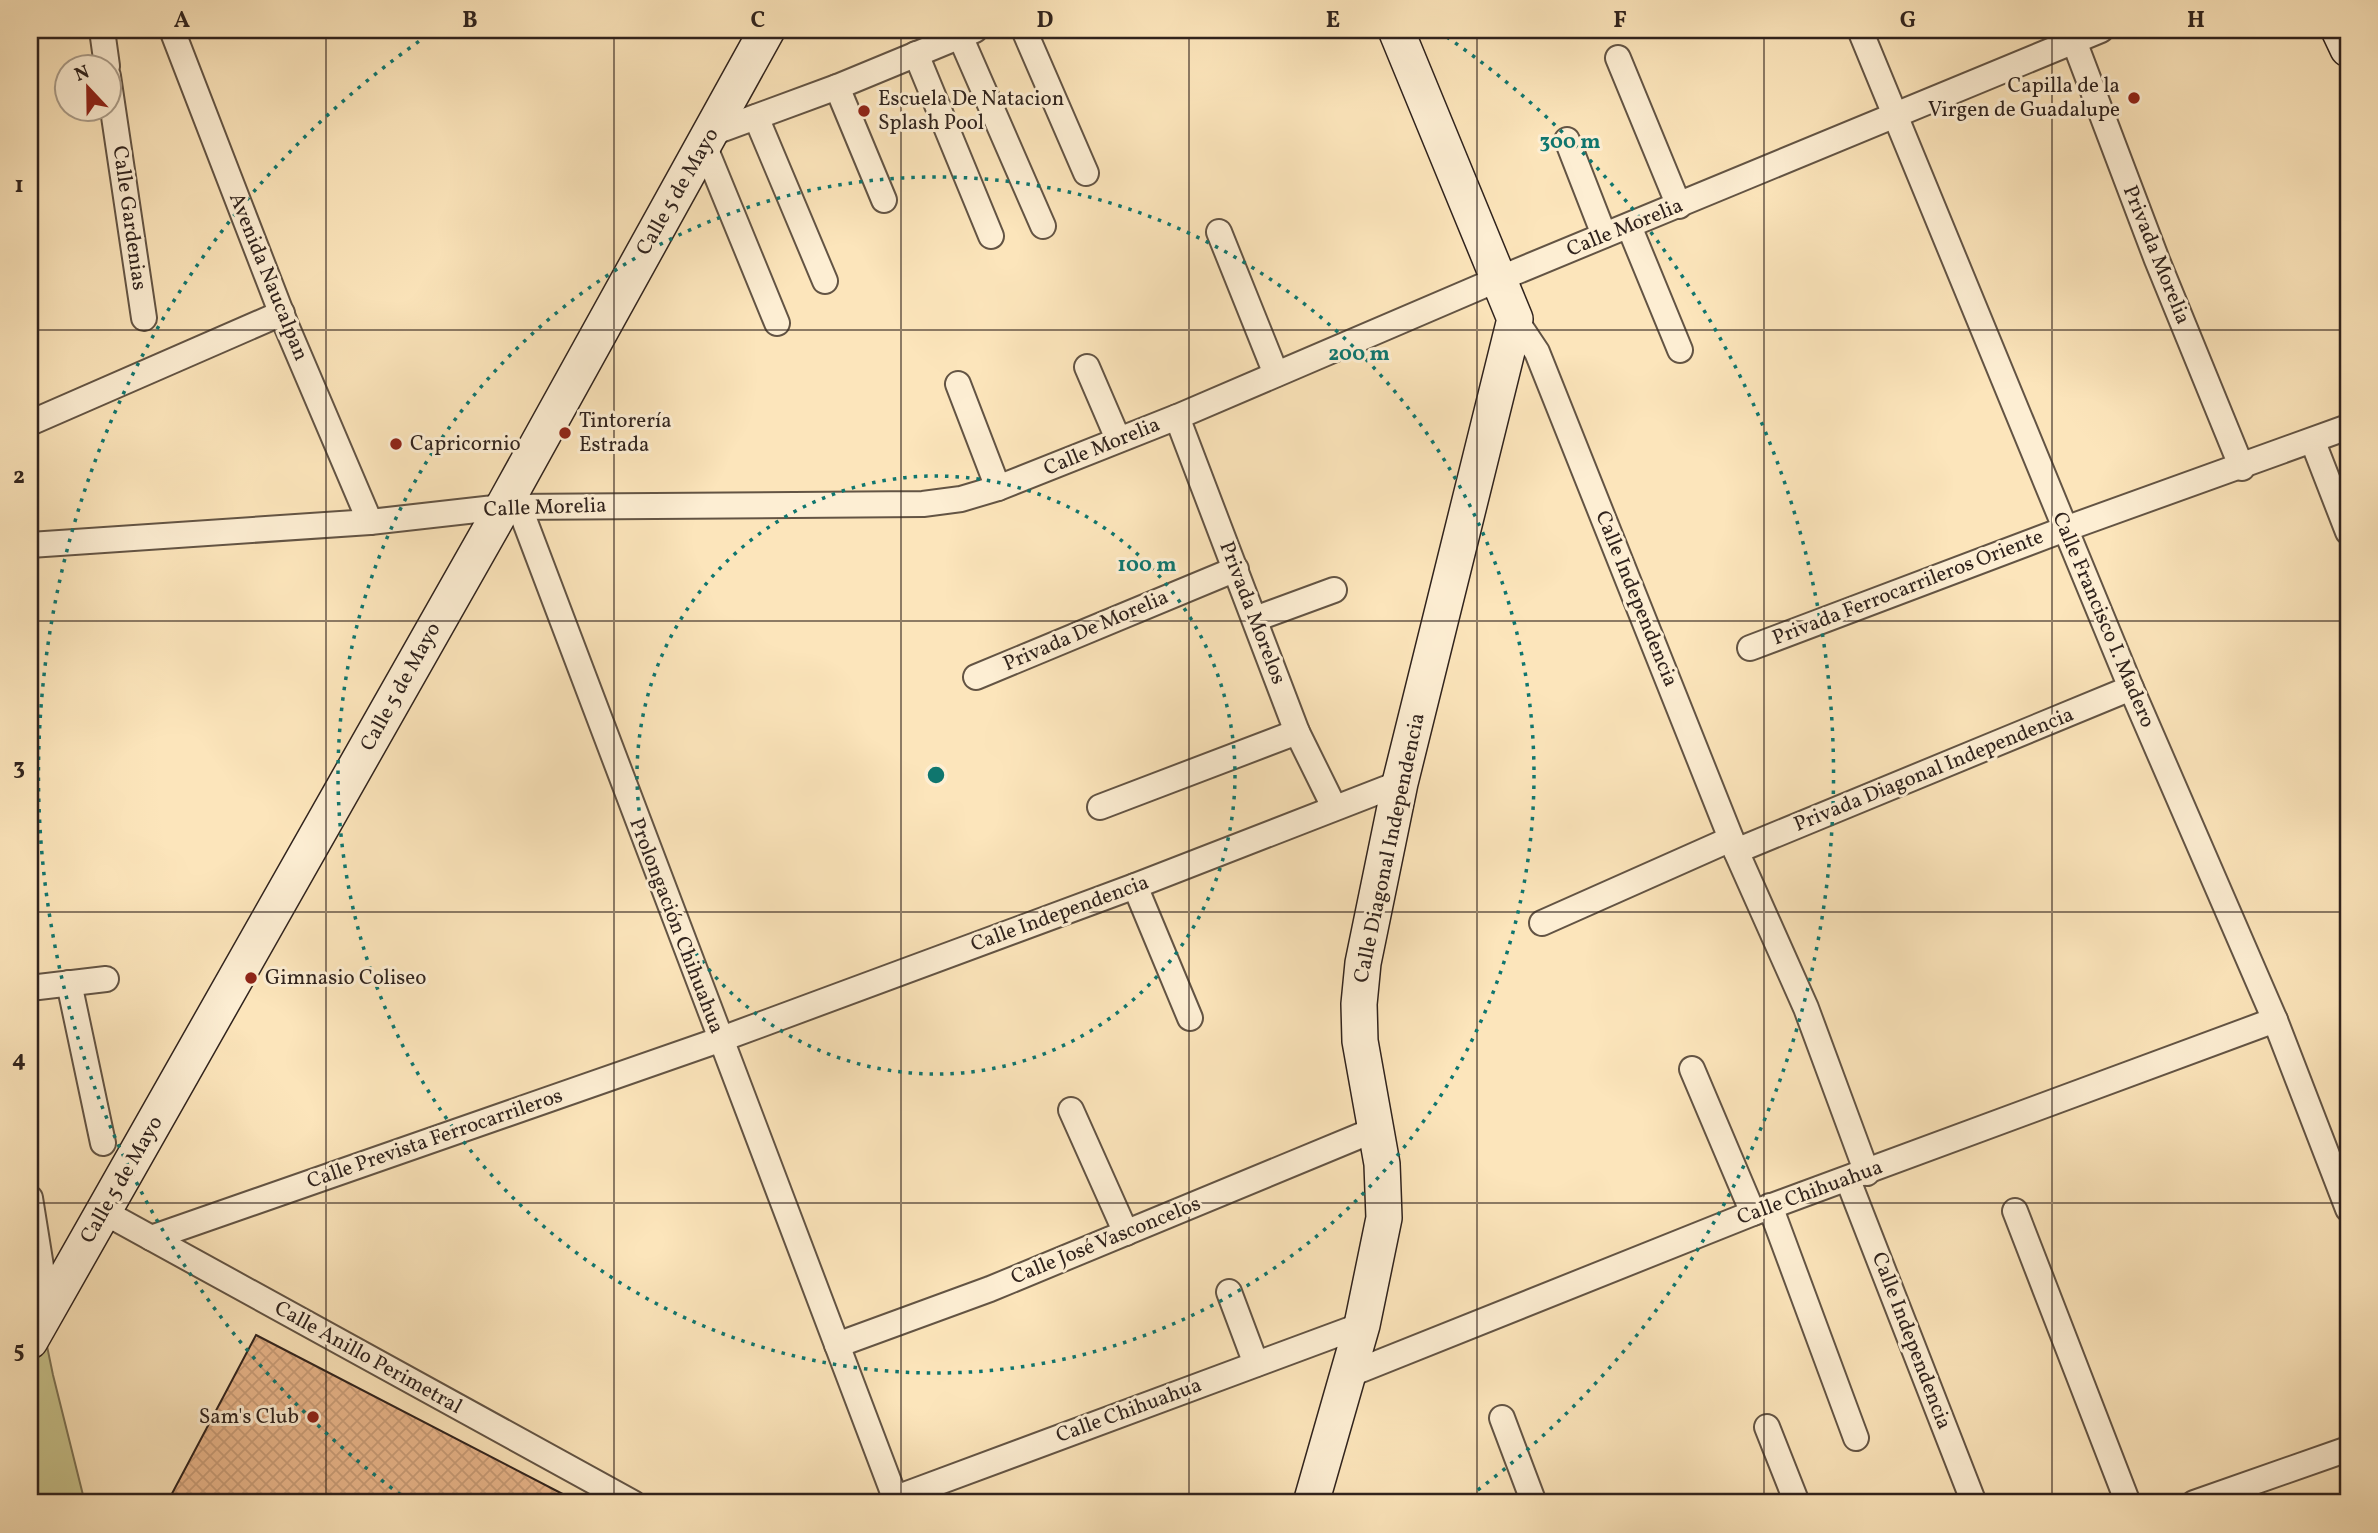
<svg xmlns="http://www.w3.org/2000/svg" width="2378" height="1533" font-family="Vollkorn,serif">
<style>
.green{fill:#c7c28b;stroke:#7c7254;stroke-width:2}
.building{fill:url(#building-cross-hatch);stroke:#30231d;stroke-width:2}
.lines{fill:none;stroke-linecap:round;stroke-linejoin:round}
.street-casing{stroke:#635444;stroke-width:28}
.secondary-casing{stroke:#30231d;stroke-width:38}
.street{stroke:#fdeed3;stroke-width:24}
.secondary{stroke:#fdeed3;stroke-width:35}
.grid{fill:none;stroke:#30231d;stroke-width:2;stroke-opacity:0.55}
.ring{fill:none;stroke:#0f766e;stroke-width:3.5;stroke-dasharray:3.5 7}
.poi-dot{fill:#8f2418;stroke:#fdeed3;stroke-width:2.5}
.labels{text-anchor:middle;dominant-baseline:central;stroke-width:6;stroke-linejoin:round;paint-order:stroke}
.poi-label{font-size:21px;fill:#30231d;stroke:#fdeed3;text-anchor:start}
.street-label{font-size:21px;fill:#30231d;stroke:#fdeed3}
.centre{fill:#0f766e;stroke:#fdeed3;stroke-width:3.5}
.ring-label{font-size:21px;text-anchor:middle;font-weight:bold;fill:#0f766e;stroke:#fdeed3;stroke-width:6;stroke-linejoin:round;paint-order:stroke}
.neatline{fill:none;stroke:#30231d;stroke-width:2.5}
.grid-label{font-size:23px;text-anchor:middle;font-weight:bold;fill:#30231d}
</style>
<defs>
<pattern id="building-cross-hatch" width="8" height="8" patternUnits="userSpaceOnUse" patternTransform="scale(1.75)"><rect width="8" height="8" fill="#eab78c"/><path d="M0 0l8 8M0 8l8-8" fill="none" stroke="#c99d78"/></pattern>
</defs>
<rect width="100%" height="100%" fill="#fce5bb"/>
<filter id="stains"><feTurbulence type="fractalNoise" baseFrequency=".00286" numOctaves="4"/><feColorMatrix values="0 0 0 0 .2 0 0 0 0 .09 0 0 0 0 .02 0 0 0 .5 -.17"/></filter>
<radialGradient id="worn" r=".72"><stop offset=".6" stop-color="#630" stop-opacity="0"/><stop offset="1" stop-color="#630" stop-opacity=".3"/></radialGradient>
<!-- green -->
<path class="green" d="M30 1264 53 1375 85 1503H30Z"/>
<!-- building -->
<path class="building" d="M256 1335 580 1503H167Z"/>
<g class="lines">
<defs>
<g id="street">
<path d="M102 30 107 66"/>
<path d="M172 30 286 325 370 522"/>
<path d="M1024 30 1086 173"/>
<path d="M1860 30 2131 688 2275 1020 2348 1209"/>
<path d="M960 36 1043 226"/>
<path d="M2074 41 2157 260 2242 468"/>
<path d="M916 54 991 236"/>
<path d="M1618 58 1679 206"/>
<path d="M108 76 144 318"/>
<path d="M837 87 884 200"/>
<path d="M756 117 825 281"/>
<path d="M712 133 837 87 975 30"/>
<path d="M1567 140 1604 235"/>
<path d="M704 145 777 323"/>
<path d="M1629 226 1680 350"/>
<path d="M1219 232 1276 374"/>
<path d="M1515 319 1537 352 1736 851 1806 1008 1867 1173"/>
<path d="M1087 367 1118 439"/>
<path d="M958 384 998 488"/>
<path d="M1177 417 1297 732 1334 807"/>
<path d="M30 423 282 313"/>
<path d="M2313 442 2348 532"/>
<path d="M519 506 897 1503"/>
<path d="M30 545 370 522 503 507 923 504 961 499 998 488 1177 417 1501 278 2101 30"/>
<path d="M1255 619 1334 590"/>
<path d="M1750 648 2065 529 2348 427"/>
<path d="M976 677 1236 569"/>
<path d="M1100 807 1297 732"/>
<path d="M1736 851 2131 688"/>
<path d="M1135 886 1190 1018"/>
<path d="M1542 923 1731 839"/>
<path d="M69 983 103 1143"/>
<path d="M30 988 106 979"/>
<path d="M1692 1069 1753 1213"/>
<path d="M1071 1110 1126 1233"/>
<path d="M1848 1180 1974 1503"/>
<path d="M30 1198 48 1310"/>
<path d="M1770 1206 1856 1438"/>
<path d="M2015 1211 2128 1503"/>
<path d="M104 1212 633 1503"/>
<path d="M151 1238 719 1040 1135 886 1400 783"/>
<path d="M1229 1292 1256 1364"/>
<path d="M837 1345 990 1289 1374 1130"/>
<path d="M1348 1375 1753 1213 2275 1020"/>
<path d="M1502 1418 1534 1503"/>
<path d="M1767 1427 1797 1503"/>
<path d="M896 1498 1362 1325"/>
<path d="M2194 1503 2348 1449"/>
</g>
<g id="secondary">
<path d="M2339 30 2348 49"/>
<path d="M30 1341 503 507 767 30"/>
<path d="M1311 1503 1362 1325 1384 1218 1382 1164 1360 1041 1359 1004 1363 963 1400 783 1515 319 1396 30"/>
</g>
</defs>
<!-- street casing -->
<use href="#street" class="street-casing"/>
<!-- secondary casing -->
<use href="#secondary" class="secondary-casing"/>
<!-- street -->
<use href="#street" class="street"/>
<!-- secondary -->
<use href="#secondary" class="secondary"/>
</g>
<!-- grid -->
<path class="grid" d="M326 30V1503M614 30V1503M901 30V1503M1189 30V1503M1477 30V1503M1764 30V1503M2052 30V1503M30 330H2348M30 621H2348M30 912H2348M30 1203H2348"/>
<!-- distance rings -->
<g class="ring">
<circle cx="936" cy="775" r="299"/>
<circle cx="936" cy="775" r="598"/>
<path d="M409 1501A897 897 0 0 1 434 31M1438 31A897 897 0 0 1 1463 1501"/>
</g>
<!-- markers -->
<g class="poi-dot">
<circle cx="2134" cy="98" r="7"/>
<circle cx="864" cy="111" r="7"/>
<circle cx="565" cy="433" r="7"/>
<circle cx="396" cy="444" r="7"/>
<circle cx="251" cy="978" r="7"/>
<circle cx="313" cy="1417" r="7"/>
</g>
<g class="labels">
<!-- poi labels -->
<g class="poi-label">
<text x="2120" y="86" text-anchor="end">Capilla de la<tspan x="2120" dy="24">Virgen de Guadalupe</tspan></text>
<text x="878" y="99">Escuela De Natacion<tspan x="878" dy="24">Splash Pool</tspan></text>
<text x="579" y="421">Tintorería<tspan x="579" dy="24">Estrada</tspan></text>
<text x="410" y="444">Capricornio</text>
<text x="265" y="978">Gimnasio Coliseo</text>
<text x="299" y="1417" text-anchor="end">Sam's Club</text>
</g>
<!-- street labels -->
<g class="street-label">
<text transform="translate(678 192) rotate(-60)">Calle 5 de Mayo</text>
<text transform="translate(129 218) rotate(82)">Calle Gardenias</text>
<text transform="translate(1625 228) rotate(-22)">Calle Morelia</text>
<text transform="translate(2156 255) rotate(68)">Privada Morelia</text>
<text transform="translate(268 277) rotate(68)">Avenida Naucalpan</text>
<text transform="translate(1102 447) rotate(-22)">Calle Morelia</text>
<text transform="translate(545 508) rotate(-2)">Calle Morelia</text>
<text transform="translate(1908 588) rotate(-21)">Privada Ferrocarrileros Oriente</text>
<text transform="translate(1636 599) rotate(68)">Calle Independencia</text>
<text transform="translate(1252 613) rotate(69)">Privada Morelos</text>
<text transform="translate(2103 620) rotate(67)">Calle Francisco I. Madero</text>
<text transform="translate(1086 631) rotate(-23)">Privada De Morelia</text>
<text transform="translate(401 687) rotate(-61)">Calle 5 de Mayo</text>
<text transform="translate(1934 770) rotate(-22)">Privada Diagonal Independencia</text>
<text transform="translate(1390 848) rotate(-78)">Calle Diagonal Independencia</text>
<text transform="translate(1060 914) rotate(-20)">Calle Independencia</text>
<text transform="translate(676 926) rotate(69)">Prolongación Chihuahua</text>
<text transform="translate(435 1139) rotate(-19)">Calle Prevista Ferrocarrileros</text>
<text transform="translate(122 1180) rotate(-60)">Calle 5 de Mayo</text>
<text transform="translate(1810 1193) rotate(-20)">Calle Chihuahua</text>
<text transform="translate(1106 1241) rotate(-22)">Calle José Vasconcelos</text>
<text transform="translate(1911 1341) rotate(69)">Calle Independencia</text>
<text transform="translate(368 1358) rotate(29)">Calle Anillo Perimetral</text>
<text transform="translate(1129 1411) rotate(-20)">Calle Chihuahua</text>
</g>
</g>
<circle cx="936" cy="775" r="10" class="centre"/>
<g class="ring-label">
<text x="1570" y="148">300 m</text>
<text x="1359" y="360">200 m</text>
<text x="1147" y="571">100 m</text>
</g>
<!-- margin -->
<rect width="2378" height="1533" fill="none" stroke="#fce5bb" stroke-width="77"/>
<!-- north arrow -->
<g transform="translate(88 88) rotate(338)"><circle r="33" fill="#fdeed3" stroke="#ab9d8a" stroke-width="2"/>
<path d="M0-5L12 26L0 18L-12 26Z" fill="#8f2418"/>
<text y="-10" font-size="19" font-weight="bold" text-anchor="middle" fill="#30231d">N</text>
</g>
<rect x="38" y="38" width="2302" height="1456" class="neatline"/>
<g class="grid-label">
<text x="182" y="27">A</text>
<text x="470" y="27">B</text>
<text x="758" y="27">C</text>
<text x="1045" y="27">D</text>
<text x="1333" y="27">E</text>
<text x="1620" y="27">F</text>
<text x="1908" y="27">G</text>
<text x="2196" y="27">H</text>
<text x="19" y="192">1</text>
<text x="19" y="483">2</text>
<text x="19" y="774">3</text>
<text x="19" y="1066">4</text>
<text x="19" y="1357">5</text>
</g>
<rect width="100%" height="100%" filter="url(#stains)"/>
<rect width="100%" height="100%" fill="url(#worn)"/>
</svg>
